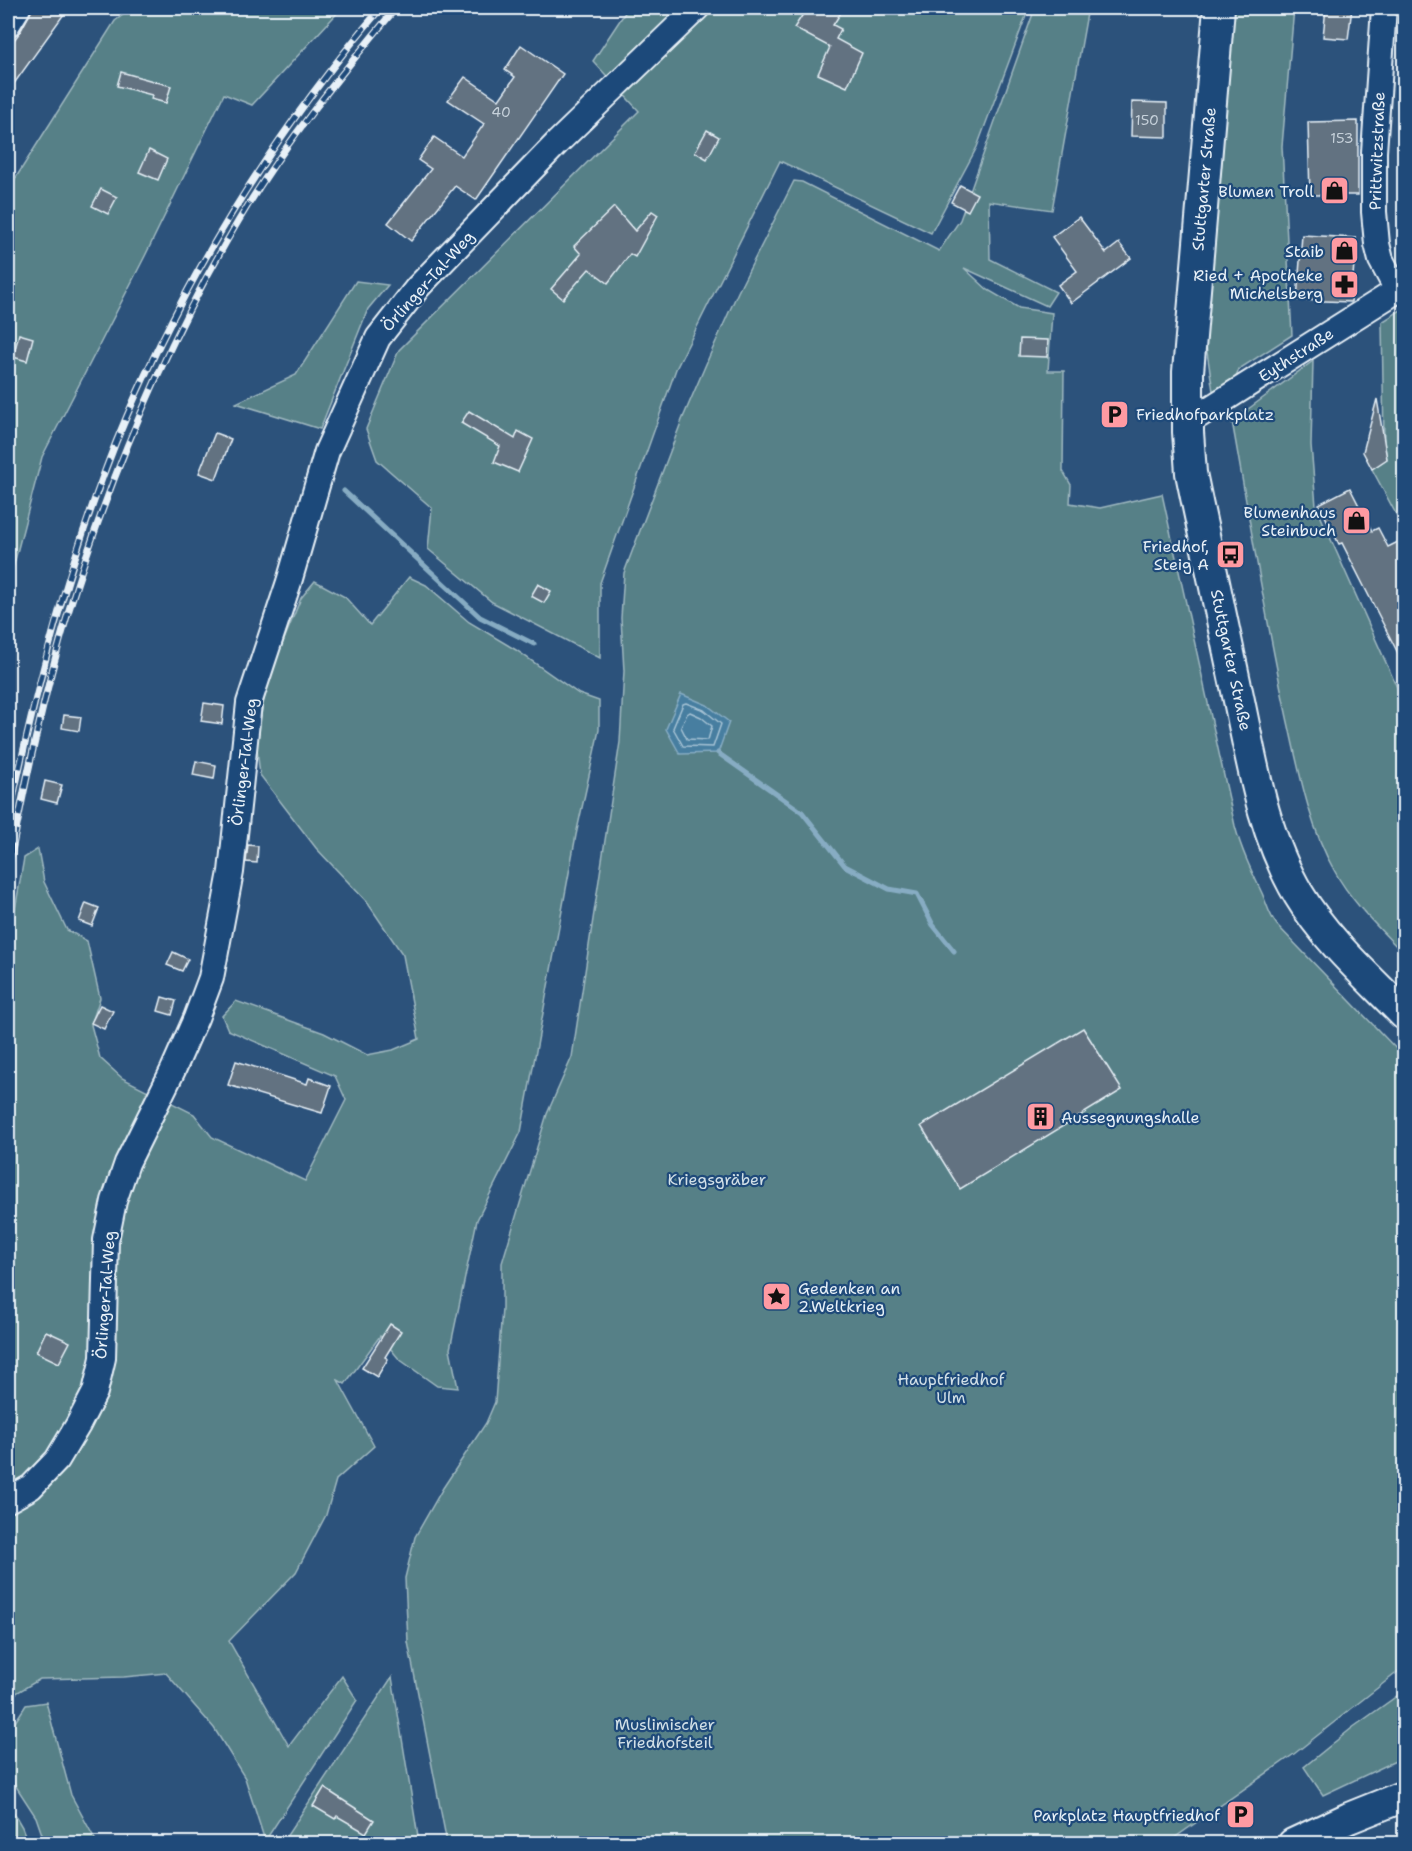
<svg xmlns="http://www.w3.org/2000/svg" width="1412" height="1851" font-family="'Shantell Sans',sans-serif">
<style>
.green{fill:#568087;stroke:#9fb8c0;stroke-width:1.5}
.water{fill:#467ea0;stroke:#87acc3;stroke-width:1.5}
.lines{fill:none;stroke-linecap:round;stroke-linejoin:round}
.shore{stroke:#a7c3d5;stroke-width:1.5}
.stream{stroke:#87acc3;stroke-width:5}
.building{fill:#627281;stroke:#e8f1f8;stroke-width:1.5}
.minor-casing{stroke:#e8f1f8;stroke-width:28}
.major-casing{stroke:#e8f1f8;stroke-width:34}
.minor{stroke:#1f4a7a;stroke-width:24}
.major{stroke:#1f4a7a;stroke-width:30}
.rail-casing{stroke:#e8f1f8;stroke-width:7}
.rail{stroke:#1f4a7a;stroke-width:4.5;stroke-dasharray:14;stroke-linecap:butt}
.labels{text-anchor:middle;dominant-baseline:central;stroke-width:4.5;stroke-linejoin:round;paint-order:stroke}
.number-label{font-size:14px;fill:#c6d1da}
.street-label{font-size:16px;fill:#e8f1f8;stroke:#1f4a7a}
.poi-label{font-size:16px;fill:#e8f1f8;stroke:#1f4a7a;text-anchor:end}
.park-label{font-size:16px;fill:#d2e0e7;stroke:#1f4a7a}
</style>
<rect width="100%" height="100%" fill="#2c527b"/>
<filter id="ink" filterUnits="userSpaceOnUse"><feTurbulence type="fractalNoise" baseFrequency=".0167" numOctaves="2"/><feDisplacementMap in="SourceGraphic" scale="12" xChannelSelector="R" yChannelSelector="G"/><feConvolveMatrix kernelMatrix="1 2 1 2 8 2 1 2 1" color-interpolation-filters="sRGB"/></filter>
<g filter="url(#ink)">
<!-- green -->
<g class="green">
<path d="M132 8H342L252 105 224 94 145 256 42 457 8 587V190L115 21Z"/>
<path d="M628 8H1029L977 147 931 233 780 161 676 369 600 583V658L492 602 428 549 432 508 377 460 366 429 399 350 639 111 593 61Z"/>
<path d="M1035 8H1088L1052 210 989 201 990 259 1056 292 1047 306 964 268 988 290 1019 308 1052 313 1048 371H1064L1063 471 1071 485 1070 503 1100 508 1162 494 1235 826C1241 849 1251 870 1261 891 1267 903 1268 914 1277 925L1404 1057V1667L1294 1754 1167 1843H447L408 1642 405 1578 415 1537 443 1488 486 1423 495 1402 502 1309V1263L547 1114 572 1057 620 742 624 671 621 618 624 573 682 420 709 357 738 292 794 181 802 182 939 251 960 220Z"/>
<path d="M1223 8H1294L1282 146 1292 335 1239 369 1235 380 1213 391 1203 326Z"/>
<path d="M356 281 388 285 368 309 320 429 236 403 296 375Z"/>
<path d="M1404 308V529L1372 469 1387 459 1384 442 1382 322Z"/>
<path d="M1313 361 1311 445 1316 506 1404 703V954C1379 928 1351 902 1334 870 1309 826 1299 771 1288 722 1266 622 1250 522 1232 421Z"/>
<path d="M409 577 426 585 469 622 516 650 579 694 599 701V730L576 835 521 1132 477 1220 450 1349 458 1388 437 1386 399 1359 380 1336 345 1384 338 1380 374 1446 336 1480 326 1515 296 1572 229 1641 289 1746 342 1676 357 1700 265 1841 245 1778 214 1728 166 1673 124 1677 40 1679 8 1698V950L24 858 38 849 44 882 67 930 87 941 100 998 91 1025 100 1058 122 1078 194 1114 212 1137 305 1181 346 1100 335 1076 228 1030 222 1016 236 1001 324 1033 367 1055 393 1050 419 1039 403 955 367 902 316 848 260 775 256 740 268 679 301 598 315 581 345 597 370 625Z"/>
<path d="M392 1677 419 1843H282Z"/>
<path d="M1404 1691V1757L1323 1795 1304 1767 1352 1728Z"/>
<path d="M46 1702 71 1795 97 1843H45L36 1817 8 1774V1733L26 1705Z"/>
<path d="M8 1803 22 1827 28 1843H8Z"/>
</g>
<!-- water -->
<path class="water" d="M681 694 707 705 729 722 718 753 680 754 666 729Z"/>
<g class="lines">
<!-- shore -->
<g class="shore">
<path d="M686 703 704 710 721 724 713 747 683 746 673 728 683 704Z"/>
<path d="M690 712 701 717 712 726 708 740 687 739 681 727 687 714Z"/>
</g>
<!-- stream -->
<g class="stream">
<path d="M344 491 480 617 534 644"/>
<path d="M718 753 802 812 845 866 889 889 917 894 933 925 954 951"/>
</g>
</g>
<!-- building -->
<g class="building">
<path d="M33 8H55L64 14 8 92V48L20 32Z"/>
<path d="M807 8H844L833 25 841 29 836 39 862 53 847 87 818 74 830 47 794 28Z"/>
<path d="M1326 8H1352L1348 39 1323 37Z"/>
<path d="M521 45 563 74 476 200 455 186 411 241 388 223 431 169 418 160 434 137 462 156 484 124 448 100 465 77 499 100 515 77 505 70Z"/>
<path d="M121 72 171 86 166 103 151 99 152 95 117 86Z"/>
<path d="M1132 102 1167 103V137L1131 136Z"/>
<path d="M1358 121V195H1310L1308 122Z"/>
<path d="M707 130 719 137 707 159 695 152Z"/>
<path d="M149 150 167 159 158 180 139 172Z"/>
<path d="M960 185 977 194 968 211 951 202Z"/>
<path d="M101 189 117 197 108 214 92 206Z"/>
<path d="M614 207 635 231 652 211 658 215 635 257 630 254 608 283 589 269 563 299 551 289 581 254 574 246Z"/>
<path d="M1079 217 1106 253 1119 243 1131 258 1071 303 1058 285 1077 271 1052 237Z"/>
<path d="M1302 235 1356 238 1351 302 1297 300Z"/>
<path d="M19 334 33 338 27 361 13 357Z"/>
<path d="M1020 339 1048 340 1047 357 1019 356Z"/>
<path d="M1377 399 1387 459 1372 469 1363 452Z"/>
<path d="M469 411 515 439 518 431 533 439 518 472 494 462 500 446 461 423Z"/>
<path d="M215 433 231 439 216 479 199 473Z"/>
<path d="M1350 488 1372 531 1378 528 1388 547 1404 539V665L1342 543 1339 544 1319 504Z"/>
<path d="M538 584 551 591 544 603 531 596Z"/>
<path d="M204 703 224 706 222 724 201 721Z"/>
<path d="M64 715 81 717 79 731 62 728Z"/>
<path d="M196 761 216 765 214 779 193 775Z"/>
<path d="M45 781 62 785 57 803 41 799Z"/>
<path d="M248 845 258 846 257 863 246 862Z"/>
<path d="M86 903 99 908 92 926 79 921Z"/>
<path d="M173 952 188 959 182 971 167 965Z"/>
<path d="M162 997 176 1001 172 1015 158 1011Z"/>
<path d="M100 1005 113 1011 104 1029 91 1023Z"/>
<path d="M1083 1028 1122 1090 960 1189 921 1126Z"/>
<path d="M236 1061 307 1084 309 1078 331 1086 322 1113 228 1085Z"/>
<path d="M390 1324 401 1331 385 1357 388 1359 377 1377 362 1368Z"/>
<path d="M46 1331 70 1342 59 1363 36 1352Z"/>
<path d="M324 1788 374 1820 366 1833 337 1816 335 1819 313 1806Z"/>
</g>
<g class="lines">
<defs>
<g id="minor">
<path d="M1384 8 1374 152V212L1377 244 1381 260 1397 290"/>
<path d="M8 24 18 8"/>
<path d="M1187 423 1404 286"/>
<path d="M8 1500 31 1487 57 1460 78 1425 95 1392 103 1358 106 1240 114 1201 127 1163 173 1070 196 1018 211 978 231 872 249 703 289 582 327 451 378 338 418 287 557 143 697 8"/>
</g>
<g id="major">
<path d="M1219 8 1188 372V432L1191 473C1206 546 1222 619 1237 691 1252 761 1262 833 1299 895 1326 940 1367 976 1404 1014"/>
<path d="M1293 1844 1349 1818 1404 1796"/>
</g>
</defs>
<!-- minor casing -->
<use href="#minor" class="minor-casing"/>
<!-- major casing -->
<use href="#major" class="major-casing"/>
<!-- minor -->
<use href="#minor" class="minor"/>
<!-- major -->
<use href="#major" class="major"/>
<defs>
<g id="rail">
<path d="M8 823C34 694 67 565 116 442 180 285 271 136 381 8"/>
<path d="M8 871C25 784 43 697 68 613 110 476 165 344 239 220 284 144 339 76 396 8"/>
</g>
</defs>
<!-- rail casing -->
<use href="#rail" class="rail-casing"/>
<!-- rail -->
<use href="#rail" class="rail"/>
</g>
</g>
<!-- icons -->
<defs>
<symbol id="shop-square" viewBox="-11 -11 22 22"><rect x="-9" y="-9" width="18" height="18" rx="4" fill="#ff9aa2" stroke="#1f4a7a"/><path d="M-5-2.5h2.3a2.7 3.5 0 0 1 5.4 0H5L5.5 6h-11ZM-1.5-2.5h3a1.5 2.3 0 0 0-3 0Z" fill="#111"/></symbol>
<symbol id="pharmacy-square" viewBox="-11 -11 22 22"><rect x="-9" y="-9" width="18" height="18" rx="4" fill="#ff9aa2" stroke="#1f4a7a"/><path d="M-2-6h4v4h4v4h-4v4h-4v-4h-4v-4h4Z" fill="#111"/></symbol>
<symbol id="parking-square" viewBox="-11 -11 22 22"><rect x="-9" y="-9" width="18" height="18" rx="4" fill="#ff9aa2" stroke="#1f4a7a"/><path d="M-3.5-5.5H1a3.5 3.5 0 0 1 0 7H-1V5.5H-3.5ZM-1-3.4V-.6H.8a1.4 1.4 0 0 0 0-2.8Z" fill="#111"/></symbol>
<symbol id="bus-square" viewBox="-11 -11 22 22"><rect x="-9" y="-9" width="18" height="18" rx="4" fill="#ff9aa2" stroke="#1f4a7a"/><path d="M-5-6H5V4H4V6H2V4H-2V6H-4V4H-5ZM-3.5-4V0h7V-4ZM-3.5 1.2v1.5H-2V1.2ZM2 1.2v1.5H3.5V1.2Z" fill="#111"/></symbol>
<symbol id="building-square" viewBox="-11 -11 22 22"><rect x="-9" y="-9" width="18" height="18" rx="4" fill="#ff9aa2" stroke="#1f4a7a"/><path d="M-4-6H4V6H1V3H-1V6H-4ZM-2.5-4.3h1.7v1.8h-1.7ZM.8-4.3h1.7v1.8H.8ZM-2.5-1h1.7V.8h-1.7ZM.8-1h1.7V.8H.8Z" fill="#111"/></symbol>
<symbol id="sight-square" viewBox="-11 -11 22 22"><rect x="-9" y="-9" width="18" height="18" rx="4" fill="#ff9aa2" stroke="#1f4a7a"/><path d="M0-6L1.8-2.2L6-1.7L2.9 1.2L3.7 5.4L0 3.3L-3.7 5.4L-2.9 1.2L-6-1.7L-1.8-2.2Z" fill="#111"/></symbol>
</defs>
<g fill-rule="evenodd">
<use href="#shop-square" x="1318" y="174" width="33" height="33"/>
<use href="#shop-square" x="1328" y="234" width="33" height="33"/>
<use href="#pharmacy-square" x="1328" y="268" width="33" height="33"/>
<use href="#parking-square" x="1098" y="398" width="33" height="33"/>
<use href="#shop-square" x="1340" y="504" width="33" height="33"/>
<use href="#bus-square" x="1214" y="538" width="33" height="33"/>
<use href="#building-square" x="1024" y="1100" width="33" height="33"/>
<use href="#sight-square" x="760" y="1280" width="33" height="33"/>
<use href="#parking-square" x="1224" y="1798" width="33" height="33"/>
</g>
<g class="labels">
<!-- number labels -->
<g class="number-label">
<text x="501" y="112">40</text>
<text x="1147" y="120">150</text>
<text x="1342" y="138">153</text>
</g>
<!-- street labels -->
<g class="street-label">
<text transform="translate(1377 151) rotate(-88)">Prittwitzstraße</text>
<text transform="translate(1204 179) rotate(-85)">Stuttgarter Straße</text>
<text transform="translate(428 281) rotate(-48)">Örlinger-Tal-Weg</text>
<text transform="translate(1296 355) rotate(-33)">Eythstraße</text>
<text transform="translate(1231 660) rotate(78)">Stuttgarter Straße</text>
<text transform="translate(244 762) rotate(-83)">Örlinger-Tal-Weg</text>
<text transform="translate(105 1295) rotate(-86)">Örlinger-Tal-Weg</text>
</g>
<!-- poi labels -->
<g class="poi-label">
<text x="1314" y="191">Blumen Troll</text>
<text x="1324" y="251">Staib</text>
<text x="1323" y="275">Ried + Apotheke<tspan x="1323" dy="18">Michelsberg</tspan></text>
<text x="1136" y="414" text-anchor="start">Friedhofparkplatz</text>
<text x="1336" y="512">Blumenhaus<tspan x="1336" dy="18">Steinbuch</tspan></text>
<text x="1209" y="546">Friedhof,<tspan x="1209" dy="18">Steig A</tspan></text>
<text x="1061" y="1117" text-anchor="start">Aussegnungshalle</text>
<text x="798" y="1288" text-anchor="start">Gedenken an<tspan x="798" dy="18">2.Weltkrieg</tspan></text>
<text x="1220" y="1815">Parkplatz Hauptfriedhof</text>
</g>
<!-- park labels -->
<g class="park-label">
<text x="717" y="1179">Kriegsgräber</text>
<text x="951" y="1379">Hauptfriedhof<tspan x="951" dy="18">Ulm</tspan></text>
<text x="665" y="1724">Muslimischer<tspan x="665" dy="18">Friedhofsteil</tspan></text>
</g>
</g>
<!-- margin -->
<rect width="1412" height="1851" fill="none" stroke="#1f4a7a" stroke-width="30"/>
<rect x="15" y="15" width="1382" height="1821" fill="none" stroke="#e8f1f8" stroke-width="2" filter="url(#ink)"/>
</svg>
